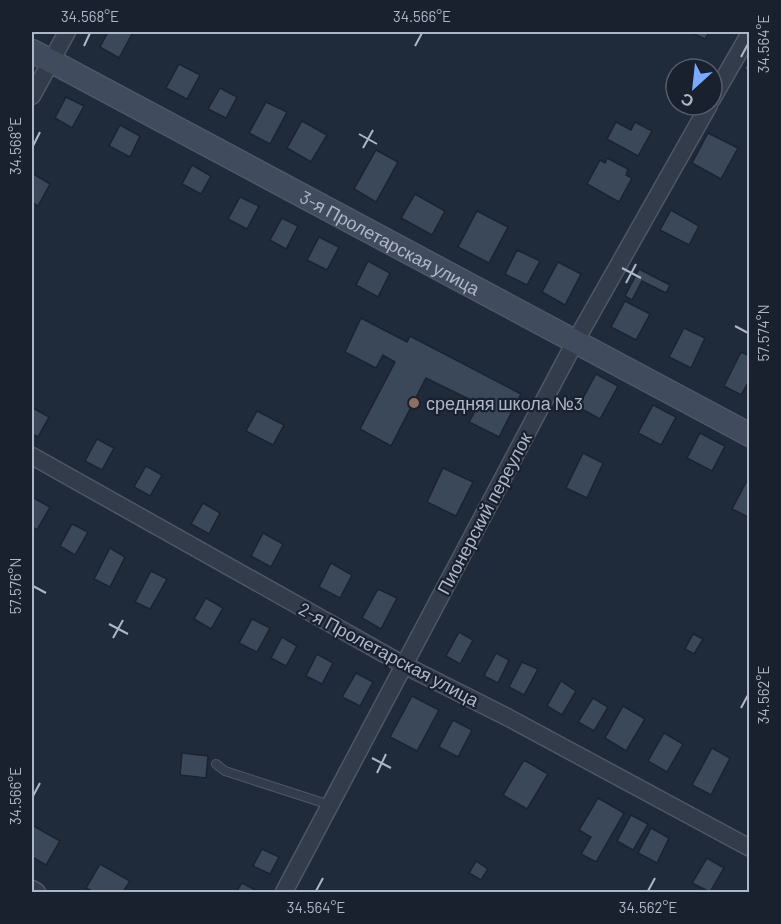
<svg xmlns="http://www.w3.org/2000/svg" width="781" height="924" font-family="Barlow,sans-serif">
<style>
.building{fill:#3b485a;stroke:#1b2331;stroke-width:1.5}
.lines{fill:none;stroke-linecap:round;stroke-linejoin:round}
.lane-casing{stroke:#4e5765;stroke-width:10}
.street-casing{stroke:#4e5765;stroke-width:19}
.secondary-casing{stroke:#4e5765;stroke-width:25}
.lane{stroke:#333c4a;stroke-width:8}
.street{stroke:#333c4a;stroke-width:16}
.secondary{stroke:#414b5e;stroke-width:22}
.ticks{fill:none;stroke:#aeb7c7;stroke-width:2}
.education-dot{fill:#8d6e63;stroke:#19212f;stroke-width:2}
.labels{text-anchor:middle;dominant-baseline:central;stroke-width:4.5;stroke-linejoin:round;paint-order:stroke}
.street-label{font-size:18px;fill:#aeb7c7;stroke:#19212f}
.poi-label{font-size:18px;fill:#aeb7c7;stroke:#19212f;text-anchor:start}
.neatline{fill:none;stroke:#aeb7c7;stroke-width:2}
.ticks-label{font-size:15px;text-anchor:middle;fill:#aeb7c7}
</style>
<rect width="100%" height="100%" fill="#1f2a3a"/>
<!-- building -->
<g class="building">
<path d="M108 32H127L132 34 119 58 100 47Z"/>
<path d="M690 32H709L705 39Z"/>
<path d="M750 58V72L744 69Z"/>
<path d="M179 64 200 75 187 99 166 88Z"/>
<path d="M220 88 237 97 226 118 208 109Z"/>
<path d="M66 97 84 106 72 128 55 118Z"/>
<path d="M266 102 287 112 270 144 249 133Z"/>
<path d="M302 121 327 135 311 162 287 148Z"/>
<path d="M616 122 631 130 635 122 652 131 638 156 607 139Z"/>
<path d="M120 125 140 136 130 157 109 146Z"/>
<path d="M708 133 738 148 721 179 692 163Z"/>
<path d="M376 150 398 162 376 202 354 189Z"/>
<path d="M607 158 628 169 626 175 632 178 619 202 587 184 600 160 605 163Z"/>
<path d="M192 165 211 176 201 194 182 184Z"/>
<path d="M32 173 50 184 38 206 32 202Z"/>
<path d="M415 194 445 211 432 235 401 218Z"/>
<path d="M240 197 259 206 247 229 228 219Z"/>
<path d="M671 210 699 226 689 245 660 230Z"/>
<path d="M477 211 508 227 489 263 458 247Z"/>
<path d="M282 218 298 226 286 249 270 240Z"/>
<path d="M319 237 339 247 327 270 307 260Z"/>
<path d="M517 250 540 261 527 285 505 274Z"/>
<path d="M368 261 390 273 378 297 356 285Z"/>
<path d="M558 262 581 274 565 305 542 292Z"/>
<path d="M639 269 670 285 666 293 642 281 632 300 625 296Z"/>
<path d="M625 301 650 314 636 340 611 327Z"/>
<path d="M361 318 407 342 410 336 521 394 499 437 469 422 479 404 426 378 391 446 360 429 395 362 383 355 376 368 345 352Z"/>
<path d="M684 328 705 338 691 368 669 357Z"/>
<path d="M741 352 750 356V379L741 395 724 386Z"/>
<path d="M596 374 618 386 600 419 578 407Z"/>
<path d="M653 405 676 417 661 445 638 433Z"/>
<path d="M33 408 49 417 38 437 32 434Z"/>
<path d="M257 411 284 425 273 445 246 431Z"/>
<path d="M700 433 725 446 712 471 687 458Z"/>
<path d="M97 439 114 448 102 470 85 461Z"/>
<path d="M583 453 603 463 587 498 566 488Z"/>
<path d="M146 466 162 475 150 496 134 487Z"/>
<path d="M443 468 473 482 456 516 427 502Z"/>
<path d="M750 475V518L732 509Z"/>
<path d="M32 497 50 507 37 530 32 527Z"/>
<path d="M203 503 220 513 209 534 191 524Z"/>
<path d="M72 524 88 532 75 555 60 546Z"/>
<path d="M263 533 283 544 271 567 251 556Z"/>
<path d="M110 548 125 557 110 587 94 579Z"/>
<path d="M331 563 352 575 340 598 319 587Z"/>
<path d="M151 571 167 579 150 609 135 602Z"/>
<path d="M378 589 397 598 381 629 362 618Z"/>
<path d="M206 598 223 608 211 629 194 619Z"/>
<path d="M252 619 270 628 257 652 239 643Z"/>
<path d="M459 632 473 640 460 664 446 656Z"/>
<path d="M693 634 703 639 694 654 685 649Z"/>
<path d="M282 637 297 646 286 666 271 658Z"/>
<path d="M496 653 509 660 498 683 484 676Z"/>
<path d="M317 654 333 663 322 684 306 676Z"/>
<path d="M522 662 538 669 524 695 509 687Z"/>
<path d="M356 673 373 682 360 706 342 697Z"/>
<path d="M561 681 576 691 562 715 547 706Z"/>
<path d="M412 696 439 710 417 751 390 737Z"/>
<path d="M593 698 608 707 594 731 578 722Z"/>
<path d="M623 706 645 719 626 751 605 738Z"/>
<path d="M453 720 472 730 458 757 439 747Z"/>
<path d="M664 733 683 744 667 772 648 761Z"/>
<path d="M712 748 730 758 711 795 692 785Z"/>
<path d="M182 753 208 756 206 778 180 775Z"/>
<path d="M524 760 548 774 527 809 503 795Z"/>
<path d="M598 798 624 813 596 862 581 854 591 837 579 830Z"/>
<path d="M631 815 648 824 633 850 617 841Z"/>
<path d="M32 825 60 841 46 865 32 857Z"/>
<path d="M651 828 669 838 657 863 638 853Z"/>
<path d="M262 849 279 857 270 874 253 866Z"/>
<path d="M707 858 724 868 710 892 692 883Z"/>
<path d="M476 861 488 869 481 880 469 873Z"/>
<path d="M100 864 130 881 123 892H94L86 888Z"/>
<path d="M242 883 259 892H236Z"/>
</g>
<g class="lines">
<defs>
<path id="lane" d="M216 764 225 771 330 805"/>
<g id="street">
<path d="M32 96 67 32"/>
<path d="M712 99 750 33"/>
<path d="M32 456 404 665 509 718 750 848"/>
<path d="M32 889 37 892"/>
<path d="M284 892 575 342 709 105"/>
</g>
<g id="secondary">
<path id="s1" d="M32 51 750 435"/>
</g>
</defs>
<!-- lane casing -->
<use href="#lane" class="lane-casing"/>
<!-- street casing -->
<use href="#street" class="street-casing"/>
<!-- secondary casing -->
<use href="#secondary" class="secondary-casing"/>
<!-- lane -->
<use href="#lane" class="lane"/>
<!-- street -->
<use href="#street" class="street"/>
<!-- secondary -->
<use href="#secondary" class="secondary"/>
</g>
<!-- ticks -->
<path class="ticks" d="M84 46 90 33M415 46 422 33M741 57 748 44M359 134 377 144M33 146 40 132M363 148 373 130M622 268 641 278M626 283 636 264M735 326 748 333M33 586 46 593M109 624 128 634M113 638 123 620M741 708 748 695M372 758 391 768M377 773 386 754M33 796 40 783M316 891 323 878M648 891 655 878"/>
<!-- markers -->
<circle class="education-dot" cx="414" cy="403" r="6"/>
<g class="labels">
<!-- street labels -->
<g class="street-label">
<text stroke="none"><textPath href="#s1" startOffset="406">3-я Пролетарская улица</textPath></text>
<text transform="translate(484 513) rotate(-62)">Пионерский переулок</text>
<text transform="translate(389 654) rotate(28)">2-я Пролетарская улица</text>
</g>
<!-- poi labels -->
<g class="poi-label">
<text x="426" y="403">средняя школа №3</text>
</g>
</g>
<!-- border -->
<rect width="781" height="924" fill="none" stroke="#19212f" stroke-width="66"/>
<!-- north arrow -->
<g transform="translate(694 87) rotate(207)"><circle r="28" fill="#19212f" stroke="#555d6c" stroke-width="1.5"/>
<path d="M0-4.5L10 22L0 15L-10 22Z" fill="#7babff"/>
<text y="-9" font-size="16" font-weight="bold" text-anchor="middle" fill="#aeb7c7">С</text>
</g>
<rect x="33" y="33" width="715" height="858" class="neatline"/>
<g class="ticks-label">
<text x="90" y="22">34.568°E</text>
<text x="422" y="22">34.566°E</text>
<text transform="translate(764 44) rotate(-90)" y="5">34.564°E</text>
<text transform="translate(16 146) rotate(-90)" y="5">34.568°E</text>
<text transform="translate(764 333) rotate(-90)" y="5">57.574°N</text>
<text transform="translate(16 586) rotate(-90)" y="5">57.576°N</text>
<text transform="translate(764 695) rotate(-90)" y="5">34.562°E</text>
<text transform="translate(16 796) rotate(-90)" y="5">34.566°E</text>
<text x="316" y="913">34.564°E</text>
<text x="648" y="913">34.562°E</text>
</g>
</svg>
